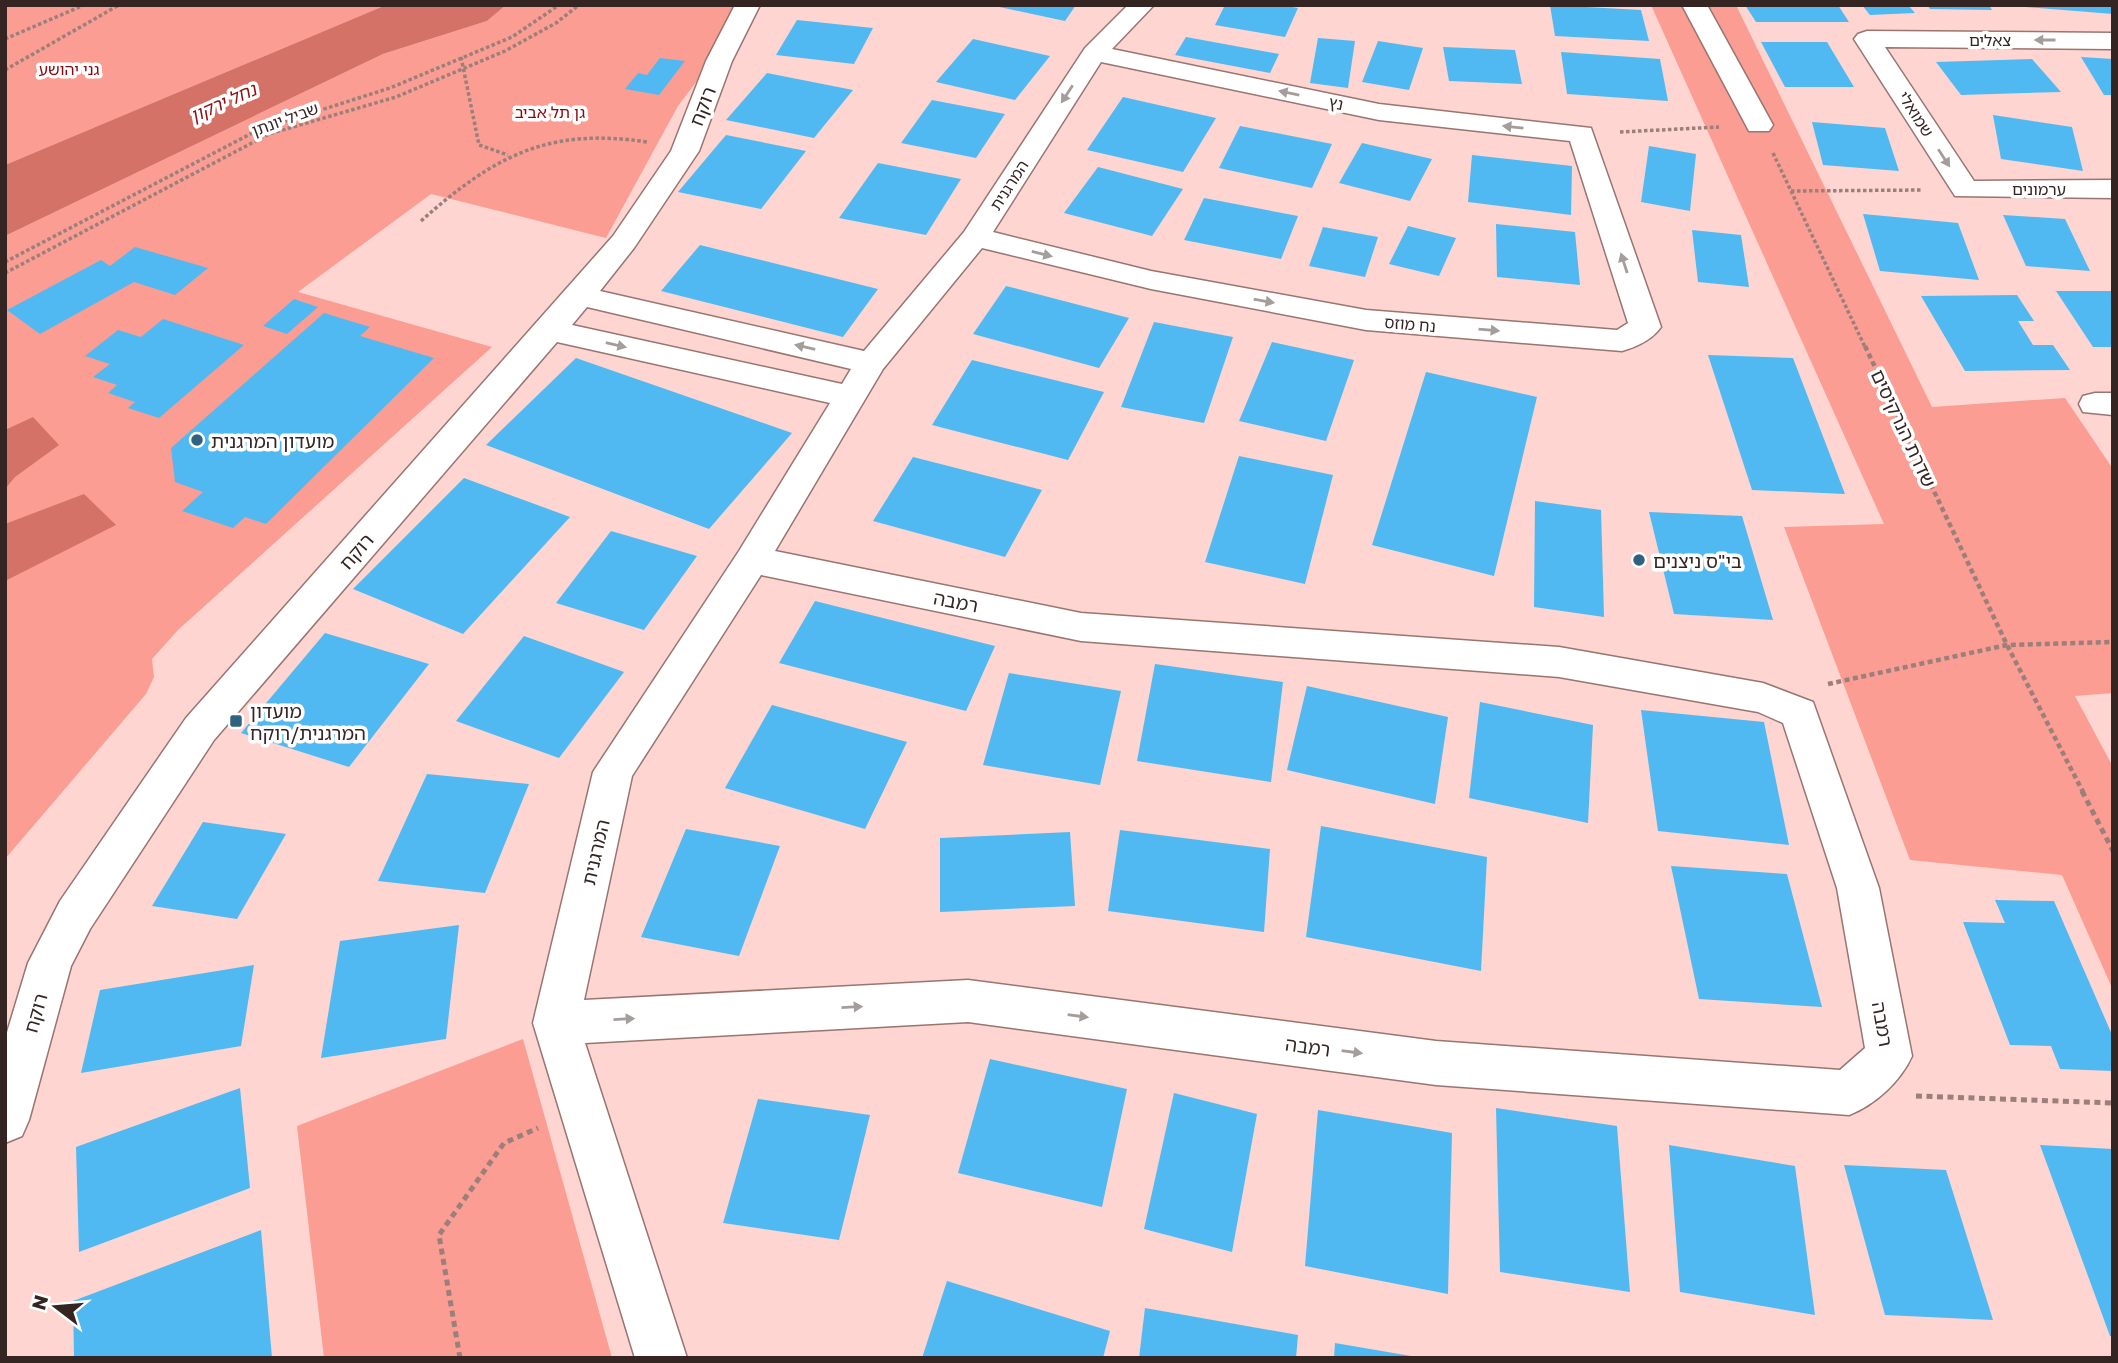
<svg xmlns="http://www.w3.org/2000/svg" width="2118" height="1363" font-family="'Golos Text','Noto Sans Hebrew',sans-serif">
<style>
.green{fill:#fb9d92}
.water{fill:#d57268}
.building{fill:#51b9f1}
.lines{fill:none;stroke-linecap:round;stroke-linejoin:round}
.minor-casing{stroke:#987570;stroke-width:3}
.path-far2{stroke:#9b7f7b;stroke-width:3.5;stroke-dasharray:3.5 2.5;stroke-linecap:butt}
.path-far1{stroke:#9b7f7b;stroke-width:4.5;stroke-dasharray:5 3.5;stroke-linecap:butt}
.path{stroke:#9b7f7b;stroke-width:5;stroke-dasharray:6 4.5;stroke-linecap:butt}
.minor{fill:#fff;fill-rule:evenodd}
.oneway{fill:#a49d9c}
.poi-dot{fill:#2f627f;stroke:#fff;stroke-width:2.5}
.labels{text-anchor:middle;dominant-baseline:central;stroke-width:7;stroke-linejoin:round;paint-order:stroke}
.far-street-label{font-size:16px;fill:#342523;stroke:#fff}
.far-park-label{font-size:16px;fill:#87090e;stroke:#fff}
.far-water-label{font-size:18px;font-style:italic;fill:#8b1112;stroke:#fff}
.street-label{font-size:19px;fill:#342523;stroke:#fff}
.poi-label{font-size:19px;fill:#342523;stroke:#fff;text-anchor:start}
</style>
<rect width="100%" height="100%" fill="#fed5d0"/>
<!-- green -->
<g class="green">
<path d="M5 5H386L5 165Z"/>
<path d="M506 5H734L715 57 678 106 606 238 431 194 298 292 492 347 178 630 152 659 154 677 146 694 5 859V236L383 54 487 21Z"/>
<path d="M1651 5H1736L1932 407 2065 398 2113 469V693L2075 696 2113 767V990L2062 875 1910 860 1784 527 1884 524Z"/>
<path d="M523 1039 612 1358H324L297 1126Z"/>
</g>
<!-- water -->
<g class="water">
<path d="M386 5H506L487 21 383 54 5 236V165Z"/>
<path d="M33 417 59 445 15 477 5 489V430Z"/>
<path d="M84 494 116 525 5 581V524Z"/>
</g>
<!-- building -->
<g class="building">
<path d="M990 5H1076L1065 21Z"/>
<path d="M1225 5H1281L1298 8 1285 37 1215 25Z"/>
<path d="M1550 5 1641 10 1649 41 1555 36Z"/>
<path d="M1745 5H1838L1849 22H1756Z"/>
<path d="M1862 5H1908L1915 13 1870 15Z"/>
<path d="M1927 5H1989L1992 10 1930 9Z"/>
<path d="M2026 5H2113V14L2026 7Z"/>
<path d="M797 20 873 28 854 64 776 55Z"/>
<path d="M1186 37 1279 54 1270 73 1175 55Z"/>
<path d="M1318 38 1355 41 1348 88 1310 83Z"/>
<path d="M973 39 1050 56 1015 100 936 82Z"/>
<path d="M1378 41 1423 48 1409 90 1362 82Z"/>
<path d="M1761 42H1827L1854 87H1785Z"/>
<path d="M1443 47 1515 50 1522 84 1449 81Z"/>
<path d="M1561 52 1660 59 1668 101 1567 94Z"/>
<path d="M2081 57 2113 59V95H2104Z"/>
<path d="M660 58 685 61 659 95 625 89 638 73 647 75Z"/>
<path d="M2032 59 2061 92 1961 95 1936 62Z"/>
<path d="M767 73 853 90 814 138 726 120Z"/>
<path d="M1123 97 1216 118 1183 172 1087 150Z"/>
<path d="M932 100 1005 114 976 158 901 143Z"/>
<path d="M1993 115 2072 127 2083 171 2001 159Z"/>
<path d="M1812 122 1885 128 1899 171 1823 165Z"/>
<path d="M1240 126 1332 144 1312 188 1219 168Z"/>
<path d="M726 135 806 151 761 209 678 192Z"/>
<path d="M1362 143 1432 159 1410 201 1339 183Z"/>
<path d="M1649 146 1696 154 1690 211 1641 202Z"/>
<path d="M1472 155 1572 166 1571 215 1468 202Z"/>
<path d="M878 163 961 179 926 235 839 218Z"/>
<path d="M1098 167 1183 189 1152 236 1064 213Z"/>
<path d="M1204 198 1298 216 1281 259 1184 240Z"/>
<path d="M1863 214 1958 223 1979 280 1880 271Z"/>
<path d="M2003 215 2065 219 2090 271 2026 266Z"/>
<path d="M1496 224 1575 232 1580 285 1497 277Z"/>
<path d="M1408 226 1456 238 1439 276 1389 264Z"/>
<path d="M1323 227 1378 237 1365 277 1309 266Z"/>
<path d="M1692 230 1741 235 1749 287 1698 282Z"/>
<path d="M700 245 878 289 843 337 661 291Z"/>
<path d="M135 247 208 268 175 295 134 282 40 334 7 310 101 260 110 266Z"/>
<path d="M1006 286 1129 318 1099 368 973 334Z"/>
<path d="M2056 291H2113V347H2093Z"/>
<path d="M2017 295 2034 321H2018L2033 345H2053L2070 370 1965 371 1921 296Z"/>
<path d="M294 299 318 307 287 334 263 326Z"/>
<path d="M324 313 370 327 360 336 434 358 266 524 245 517 233 528 182 511 203 492 175 482 171 448Z"/>
<path d="M163 319 244 345 159 418 128 408 135 402 108 393 117 385 93 377 110 364 85 356 118 330 141 337Z"/>
<path d="M1154 322 1233 337 1204 423 1121 407Z"/>
<path d="M1272 342 1354 360 1326 441 1239 421Z"/>
<path d="M1708 355 1793 358 1845 494 1752 490Z"/>
<path d="M576 358 792 433 709 529 486 445Z"/>
<path d="M972 360 1104 392 1068 460 932 425Z"/>
<path d="M1426 372 1537 397 1494 576 1372 545Z"/>
<path d="M1239 456 1333 475 1305 584 1205 562Z"/>
<path d="M913 457 1042 490 1005 557 873 521Z"/>
<path d="M464 478 570 517 463 634 353 589Z"/>
<path d="M1535 501 1601 510 1604 617 1534 607Z"/>
<path d="M1649 512 1742 516 1773 620 1674 614Z"/>
<path d="M611 531 697 556 644 630 556 603Z"/>
<path d="M815 601 995 646 966 711 779 663Z"/>
<path d="M325 633 429 664 349 767 241 733Z"/>
<path d="M524 636 624 672 559 758 456 721Z"/>
<path d="M1155 664 1283 682 1271 782 1137 761Z"/>
<path d="M1009 673 1121 691 1100 785 983 765Z"/>
<path d="M1307 686 1448 717 1435 804 1287 770Z"/>
<path d="M1480 702 1593 725 1588 823 1469 798Z"/>
<path d="M772 705 907 742 865 829 725 788Z"/>
<path d="M1641 710 1764 722 1789 845 1658 831Z"/>
<path d="M427 774 529 784 485 893 378 881Z"/>
<path d="M203 822 286 834 237 919 152 906Z"/>
<path d="M1321 826 1487 857 1481 971 1306 937Z"/>
<path d="M686 829 780 846 739 956 641 937Z"/>
<path d="M1120 830 1270 849 1264 932 1108 911Z"/>
<path d="M1070 832 1075 906 940 912V838Z"/>
<path d="M1671 866 1787 874 1822 1007 1699 999Z"/>
<path d="M1995 900 2054 901 2113 1037V1071L2060 1069 2051 1046 2010 1045 1963 922 2005 923Z"/>
<path d="M459 925 446 1039 321 1058 340 941Z"/>
<path d="M254 965 241 1046 81 1073 100 990Z"/>
<path d="M990 1059 1127 1089 1102 1207 958 1173Z"/>
<path d="M240 1088 250 1188 79 1252 76 1147Z"/>
<path d="M1174 1093 1257 1114 1232 1252 1144 1229Z"/>
<path d="M758 1099 870 1115 839 1240 723 1223Z"/>
<path d="M1496 1108 1617 1126 1630 1292 1500 1272Z"/>
<path d="M1318 1110 1452 1133 1448 1294 1305 1266Z"/>
<path d="M1669 1145 1795 1166 1815 1315 1680 1292Z"/>
<path d="M2040 1145 2113 1149V1336H2110Z"/>
<path d="M1844 1165 1946 1170 1993 1320 1885 1315Z"/>
<path d="M261 1230 272 1358H74L73 1301Z"/>
<path d="M947 1281 1110 1331 1103 1358H922Z"/>
<path d="M1145 1308 1298 1335 1296 1358H1139Z"/>
<path d="M1335 1343 1411 1356V1358H1334Z"/>
</g>
<g class="lines">
<defs>
<g id="minor">
<path d="M735 5H760L732 61 699 151 634 248 600 291 864 351 964 232 1085 48 1128 5H1154L1112 49 1379 104 1591 128 1661 327C1652 340 1636 347 1622 351L1366 330 1151 289 982 248 883 369 775 551 1081 613 1559 647 1763 683 1813 702 1879 888 1912 1056C1901 1081 1875 1105 1849 1115L1436 1085 968 1022 585 1043 687 1358H635L533 1023 593 772 739 551 830 403 557 342 214 740 90 929 71 966 29 1120 22 1136 5 1143V1039L28 963 60 901 186 718 613 236 671 151 706 61ZM1101 62 1379 120 1570 141 1628 323 1617 330 1366 310 1151 271 993 232ZM587 307 851 369 842 384 572 325ZM761 575 1081 641 1559 677 1758 712 1783 723 1837 888 1865 1048 1840 1070 1436 1041 968 980 584 1000 632 776Z"/>
<path d="M1682 5H1707L1773 125 1769 131H1749Z"/>
<path d="M1867 31 2113 33V49L1885 47 1974 181 2113 180V198L1955 196 1854 39 1858 34Z"/>
<path d="M2095 393H2113V415L2083 412 2079 404 2083 396Z"/>
</g>
</defs>
<!-- minor casing -->
<use href="#minor" class="minor-casing"/>
<!-- path-far2 -->
<g class="path-far2">
<path d="M5 39 84 5"/>
<path d="M461 57 479 145 508 155"/>
<path d="M5 70 119 5"/>
<path d="M1620 132 1719 127"/>
<path d="M1773 153 1865 347"/>
<path d="M1791 191 1922 190"/>
<path d="M421 221C494 156 548 127 647 142"/>
<path d="M5 262 258 130 390 88 512 37 559 5"/>
<path d="M5 273 269 134 396 97 505 51 556 23 579 5"/>
</g>
<!-- path-far1 -->
<g class="path-far1">
<path d="M1865 346 2007 645 2083 792"/>
<path d="M1828 684 2007 645 2113 642"/>
</g>
<!-- path -->
<g class="path">
<path d="M2082 791 2113 851"/>
<path d="M1916 1096 2113 1103"/>
<path d="M460 1358 439 1235 504 1143 538 1128"/>
</g>
<!-- minor -->
<use href="#minor" class="minor"/>
</g>
<!-- one-way arrows -->
<defs><path id="oneway-solid" d="M-6-.8H1V-3.2L6.5 0L1 3.2V.8H-6Z" transform="scale(1.75)"/></defs>
<g class="oneway">
<use href="#oneway-solid" transform="translate(2045 40) rotate(-180)"/>
<use href="#oneway-solid" transform="translate(1289 93) rotate(-168)"/>
<use href="#oneway-solid" transform="translate(1067 94) rotate(123)"/>
<use href="#oneway-solid" transform="translate(1513 127) rotate(-174)"/>
<use href="#oneway-solid" transform="translate(1944 158) rotate(57)"/>
<use href="#oneway-solid" transform="translate(1042 254) rotate(14)"/>
<use href="#oneway-solid" transform="translate(1624 263) rotate(-108)"/>
<use href="#oneway-solid" transform="translate(1264 301) rotate(10)"/>
<use href="#oneway-solid" transform="translate(1489 330) rotate(5)"/>
<use href="#oneway-solid" transform="translate(616 345) rotate(13)"/>
<use href="#oneway-solid" transform="translate(805 347) rotate(-167)"/>
<use href="#oneway-solid" transform="translate(852 1007) rotate(-3)"/>
<use href="#oneway-solid" transform="translate(1078 1016) rotate(8)"/>
<use href="#oneway-solid" transform="translate(624 1019) rotate(-3)"/>
<use href="#oneway-solid" transform="translate(1352 1052) rotate(8)"/>
</g>
<!-- markers -->
<g class="poi-dot">
<circle cx="197" cy="440" r="7"/>
<circle cx="1639" cy="560" r="7"/>
<rect x="229" y="714" width="14" height="14" rx="3.5"/>
</g>
<g class="labels">
<!-- far-street labels -->
<g class="far-street-label">
<text x="1990" y="40">צאלים</text>
<text transform="translate(1336 103) rotate(12)">נץ</text>
<text transform="translate(1916 114) rotate(57)">שמואלי</text>
<text transform="translate(285 119) rotate(-20)">שביל יונתן</text>
<text transform="translate(1009 185) rotate(-57)">המרגנית</text>
<text x="2039" y="189">ערמונים</text>
<text transform="translate(1410 324) rotate(5)">נח מוזס</text>
</g>
<!-- far-park labels -->
<g class="far-park-label">
<text x="69" y="69">גני יהושע</text>
<text x="550" y="112">גן תל אביב</text>
</g>
<!-- far-water labels -->
<g class="far-water-label">
<text transform="translate(223 102) rotate(-24)">נחל ירקון</text>
</g>
<!-- street labels -->
<g class="street-label">
<text transform="translate(702 106) rotate(-69)">רוקח</text>
<text transform="translate(1904 428) rotate(65)">שדרת הנרקיסים</text>
<text transform="translate(356 551) rotate(-49)">רוקח</text>
<text transform="translate(956 601) rotate(11)">רמבה</text>
<text transform="translate(595 852) rotate(-77)">המרגנית</text>
<text transform="translate(35 1013) rotate(-74)">רוקח</text>
<text transform="translate(1883 1024) rotate(80)">רמבה</text>
<text transform="translate(1308 1046) rotate(8)">רמבה</text>
</g>
<!-- poi labels -->
<g class="poi-label">
<text x="211" y="440">מועדון המרגנית</text>
<text x="1653" y="560">בי"ס ניצנים</text>
<text x="250" y="710">מועדון<tspan x="250" dy="22">המרגנית/רוקח</tspan></text>
</g>
</g>
<!-- border -->
<rect width="2118" height="1363" fill="none" stroke="#342523" stroke-width="14"/>
<!-- north arrow -->
<g transform="translate(56 1307) rotate(286)" stroke="#ffffff" stroke-width="5" paint-order="stroke">
<path d="M0-5L12 26L0 18L-12 26Z" fill="#342523"/>
<text y="-10" font-size="19" font-weight="bold" text-anchor="middle" fill="#342523">N</text>
</g>
</svg>
